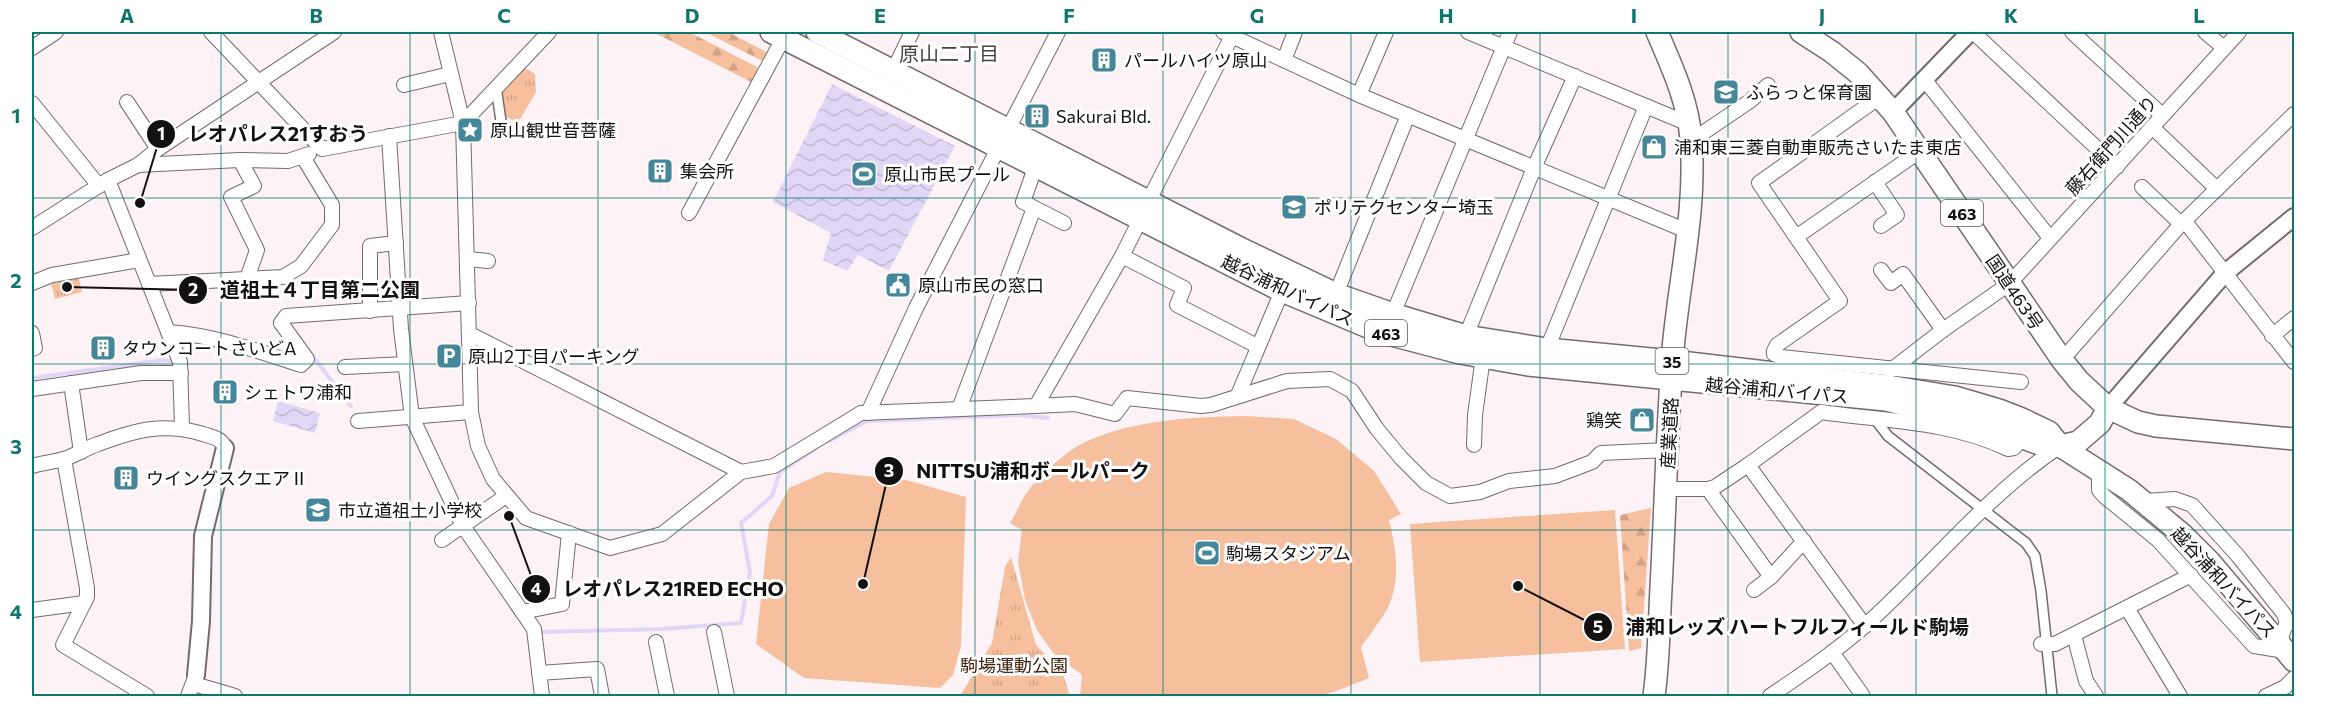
<svg xmlns="http://www.w3.org/2000/svg" width="2326" height="728" font-family="Commissioner,'Noto Sans JP',sans-serif">
<style>
.forest{fill:url(#forest-firs)}
.park{fill:url(#park-tufts)}
.garden{fill:#f6bf9e}
.water{fill:url(#water-waves)}
.lines{fill:none;stroke-linecap:round;stroke-linejoin:round}
.stream{stroke:#e1d6f5;stroke-width:4}
.pedestrian-casing{stroke:#746b6e;stroke-width:12}
.minor-casing{stroke:#746b6e;stroke-width:16}
.tertiary-casing{stroke:#746b6e;stroke-width:20}
.primary-casing{stroke:#746b6e;stroke-width:24}
.trunk-casing{stroke:#746b6e;stroke-width:24}
.pedestrian{stroke:#fff;stroke-width:9}
.minor{stroke:#fff;stroke-width:14}
.tertiary{stroke:#fff;stroke-width:16}
.primary{stroke:#fff;stroke-width:21}
.trunk{stroke:#fff;stroke-width:21}
.grid{fill:none;stroke:#0f766e;stroke-width:1.5;stroke-opacity:0.55}
.labels{text-anchor:middle;dominant-baseline:central;stroke-width:6;stroke-linejoin:round;paint-order:stroke}
.shield{fill:#fff;stroke:#5a5858;stroke-width:1.5}
.shield-label{font-size:16px;font-weight:bold;fill:#131011}
.poi-label{font-size:18px;fill:#131011;stroke:#fff;text-anchor:start}
.street-label{font-size:18px;fill:#131011;stroke:#fff}
.park-label{font-size:18px;fill:#42230f;stroke:#fff}
.neighbourhood-label{font-size:20px;fill:#474042;stroke:#fff}
.leader{fill:none;stroke:#131011;stroke-width:2}
.callout-dot{fill:#131011;stroke:#fff;stroke-width:2}
.mark-label{font-size:18px;text-anchor:middle;font-weight:bold;fill:#fff}
.callout-label{font-size:20px;text-anchor:middle;font-weight:bold;fill:#131011;stroke:#fff;stroke-width:6;stroke-linejoin:round;paint-order:stroke}
.neatline{fill:none;stroke:#0f766e;stroke-width:2}
.grid-label{font-size:20px;text-anchor:middle;font-weight:bold;fill:#0f766e}
</style>
<defs>
<pattern id="forest-firs" width="22" height="20" patternUnits="userSpaceOnUse" patternTransform="scale(1.5)"><rect width="22" height="20" fill="#f6bf9e"/><path d="M5 1l3.5 6h-7zM16 11l3.5 6h-7z" fill="#d2a387"/></pattern>
<pattern id="park-tufts" width="24" height="20" patternUnits="userSpaceOnUse" patternTransform="scale(1.5)"><rect width="24" height="20" fill="#f6bf9e"/><path d="M3 7l-1-3M5 7V3M7 7l1-3M15 17l-1-3M17 17v-4M19 17l1-3" fill="none" stroke="#d2a387"/></pattern>
<pattern id="water-waves" width="16" height="10" patternUnits="userSpaceOnUse" patternTransform="scale(1.5)"><rect width="16" height="10" fill="#e1d6f5"/><path d="M0 5q4-4 8 0t8 0" fill="none" stroke="#c0b7d1"/></pattern>
</defs>
<rect width="100%" height="100%" fill="#fdf3f6"/>
<!-- forest -->
<g class="forest">
<path d="M653 32H689L759 68 751 82Z"/>
<path d="M705 32H728L770 54 766 63Z"/>
<path d="M1651 508 1641 648 1629 651 1620 515Z"/>
</g>
<!-- park -->
<g class="park">
<path d="M525 68 535 74 536 92 518 123 504 116 499 91 501 87Z"/>
<path d="M78 275 82 292 55 299 51 283Z"/>
<path d="M1011 557 1036 645 1062 671 1070 696H960L992 643 1005 567Z"/>
</g>
<!-- garden -->
<g class="garden">
<path d="M1246 416 1294 419 1336 439 1374 471 1401 514 1389 520C1397 551 1402 588 1383 616 1376 627 1368 637 1361 647L1369 678 1334 692 1315 696H1080L1082 675 1054 654 1037 630 1025 600 1018 562 1022 530 1010 523C1017 512 1022 497 1031 487 1047 469 1069 448 1092 439 1141 419 1194 417 1246 416Z"/>
<path d="M826 472 906 480 966 497 961 646 953 675 940 688 804 678 756 644 769 524 789 488Z"/>
<path d="M1615 510 1625 649 1420 662 1410 524Z"/>
</g>
<!-- water -->
<g class="water">
<path d="M832 84 955 146 889 271 858 255 847 271 823 260 831 233 773 202Z"/>
<path d="M278 401 320 413 315 433 273 421Z"/>
</g>
<g class="lines">
<!-- stream -->
<g class="stream">
<path d="M311 354 351 406"/>
<path d="M32 378 163 360 173 362"/>
<path d="M827 442 867 421 1019 415 1048 418"/>
<path d="M540 632 662 629 741 623 750 572 741 523 772 496 780 472 815 449"/>
</g>
<defs>
<g id="pedestrian">
<path d="M496 87 502 128"/>
<path d="M1875 419 1888 436 2026 543 2035 556 2041 591 2052 696"/>
</g>
<g id="minor">
<path d="M211 32 322 149 463 123 549 32"/>
<path d="M441 32 463 123 471 412 478 446 493 479 526 518 610 548 662 534 741 472 774 466 861 413 1036 406 1122 256 1141 218"/>
<path d="M1223 32 1359 95 1687 231"/>
<path d="M1468 32 1689 124"/>
<path d="M1973 32 2117 167"/>
<path d="M2072 32 2162 115"/>
<path d="M2205 32 2224 48"/>
<path d="M32 48 56 32"/>
<path d="M1284 60 1295 32"/>
<path d="M894 69 912 32"/>
<path d="M1924 79 2050 238"/>
<path d="M404 85 450 74"/>
<path d="M1359 95 1386 32"/>
<path d="M1881 96 1759 183 1840 301 1777 345 1774 351V354L1781 357 2021 382"/>
<path d="M127 102 158 149"/>
<path d="M32 103 99 186"/>
<path d="M2152 127 2217 189"/>
<path d="M389 136 401 329 412 417 463 526 534 629 542 696"/>
<path d="M1691 141 1750 101 1768 85"/>
<path d="M240 160 254 186 231 197 257 250 247 279"/>
<path d="M138 165 240 160 288 161 309 154"/>
<path d="M1036 165 1023 202 1064 223"/>
<path d="M108 180 180 362 182 427"/>
<path d="M1875 182 1897 215 1881 226"/>
<path d="M2142 187 2181 224H2187L2294 362"/>
<path d="M1149 200 1232 36"/>
<path d="M689 213 786 33"/>
<path d="M32 228 108 180 138 165 158 149 334 32"/>
<path d="M1796 237 1920 151"/>
<path d="M1122 256 1184 288 1177 305 1257 346"/>
<path d="M468 259 488 261"/>
<path d="M1881 270 1891 283 1903 274 1943 330"/>
<path d="M32 283 52 275 139 260"/>
<path d="M149 284 283 277 301 266 332 225V205L303 157"/>
<path d="M1336 294 1408 115"/>
<path d="M370 311V246L396 243"/>
<path d="M1393 314 1510 32"/>
<path d="M168 332C214 335 258 351 301 365L307 359 281 323 286 316 469 303"/>
<path d="M32 333 35 348 32 349"/>
<path d="M470 334 741 472"/>
<path d="M1466 336 1534 168 1575 76"/>
<path d="M2272 336 2294 318"/>
<path d="M1547 349 1646 106"/>
<path d="M2062 360 2181 224 2294 114"/>
<path d="M345 367 405 364"/>
<path d="M1891 370 1943 330 2009 284 2239 32"/>
<path d="M71 383 81 452"/>
<path d="M32 389 141 373H181"/>
<path d="M1238 395 1282 291"/>
<path d="M1036 406 1075 404 1115 414 1127 398 1201 406 1211 405 1287 381 1330 379 1352 391 1377 429 1401 458 1426 483 1450 496 1480 492 1509 481 1555 476 1592 462 1601 453 1668 450"/>
<path d="M959 409 1034 208"/>
<path d="M868 413 916 308 1058 32"/>
<path d="M358 421 471 412"/>
<path d="M1474 445 1475 415 1483 357"/>
<path d="M64 459 87 588V597L84 603"/>
<path d="M1748 465 1865 626"/>
<path d="M32 466C42 463 53 462 64 459 76 455 86 448 98 444 135 430 164 422 203 434 212 437 222 438 225 448"/>
<path d="M2099 469V490L2104 496 2158 540 2254 646 2285 651"/>
<path d="M1666 489H1708L1715 487 1748 465 1821 412C1884 421 1950 421 2008 449L2014 448 2023 437"/>
<path d="M1708 489 1771 577"/>
<path d="M2145 501 2175 499 2192 505 2238 556 2284 614 2287 623 2282 634V645"/>
<path d="M442 540 506 496"/>
<path d="M1754 590 1771 577 1804 541"/>
<path d="M2127 608 2180 696"/>
<path d="M32 610 84 603 63 645 147 696"/>
<path d="M522 612 562 604 569 533"/>
<path d="M714 632 727 696"/>
<path d="M2074 635 2086 681 2096 696"/>
<path d="M656 642 667 696"/>
<path d="M2041 644H2055L2191 575"/>
<path d="M1832 652 1863 696"/>
<path d="M539 673 597 669 602 696"/>
<path d="M194 684 235 696"/>
<path d="M188 696 196 675"/>
<path d="M1770 696C1804 673 1838 650 1869 622 1933 564 1987 495 2060 446"/>
<path d="M2266 696 2285 687 2294 678"/>
</g>
<g id="tertiary">
<path d="M1893 112 1970 32"/>
<path d="M2108 408 2225 273 2294 217"/>
<path d="M196 675 201 621 203 536 225 448"/>
</g>
<path id="primary" d="M1654 696C1659 661 1659 624 1661 588 1665 512 1667 436 1672 361 1677 288 1697 213 1691 139 1688 101 1672 67 1657 32"/>
<g id="trunk">
<path d="M771 32 1282 291 1380 332 1460 353 1528 365 1886 400 1991 426 2042 445 2060 446 2078 442 2100 423 2108 408"/>
<path d="M817 32 1242 249 1336 294 1393 314 1466 336 1547 349 1672 361 1888 386 1955 397 1999 410 2022 419 2049 432 2060 446 2129 490 2182 534 2210 562 2294 661"/>
<path d="M1801 32 1832 52 1858 73 1893 112 2062 360 2079 381 2108 408 2138 422 2156 426 2294 439"/>
</g>
</defs>
<!-- pedestrian casing -->
<use href="#pedestrian" class="pedestrian-casing"/>
<!-- minor casing -->
<use href="#minor" class="minor-casing"/>
<!-- tertiary casing -->
<use href="#tertiary" class="tertiary-casing"/>
<!-- primary casing -->
<use href="#primary" class="primary-casing"/>
<!-- trunk casing -->
<use href="#trunk" class="trunk-casing"/>
<!-- pedestrian -->
<use href="#pedestrian" class="pedestrian"/>
<!-- minor -->
<use href="#minor" class="minor"/>
<!-- tertiary -->
<use href="#tertiary" class="tertiary"/>
<!-- primary -->
<use href="#primary" class="primary"/>
<!-- trunk -->
<use href="#trunk" class="trunk"/>
</g>
<!-- grid -->
<path class="grid" d="M221 32V696M410 32V696M598 32V696M786 32V696M975 32V696M1163 32V696M1351 32V696M1540 32V696M1728 32V696M1916 32V696M2105 32V696M32 198H2294M32 364H2294M32 530H2294"/>
<!-- icons -->
<defs>
<symbol id="building-square" viewBox="-11 -11 22 22"><rect x="-9" y="-9" width="18" height="18" rx="4" fill="#458698" stroke="#fff"/><path d="M-4-6H4V6H1V3H-1V6H-4ZM-2.5-4.3h1.7v1.8h-1.7ZM.8-4.3h1.7v1.8H.8ZM-2.5-1h1.7V.8h-1.7ZM.8-1h1.7V.8H.8Z" fill="#fff"/></symbol>
<symbol id="school-square" viewBox="-11 -11 22 22"><rect x="-9" y="-9" width="18" height="18" rx="4" fill="#458698" stroke="#fff"/><path d="M0-5L7-2L0 1L-7-2ZM-4 1L0 2.5L4 1V4Q0 6-4 4Z" fill="#fff"/></symbol>
<symbol id="sight-square" viewBox="-11 -11 22 22"><rect x="-9" y="-9" width="18" height="18" rx="4" fill="#458698" stroke="#fff"/><path d="M0-6L1.8-2.2L6-1.7L2.9 1.2L3.7 5.4L0 3.3L-3.7 5.4L-2.9 1.2L-6-1.7L-1.8-2.2Z" fill="#fff"/></symbol>
<symbol id="shop-square" viewBox="-11 -11 22 22"><rect x="-9" y="-9" width="18" height="18" rx="4" fill="#458698" stroke="#fff"/><path d="M-5-2.5h2.3a2.7 3.5 0 0 1 5.4 0H5L5.5 6h-11ZM-1.5-2.5h3a1.5 2.3 0 0 0-3 0Z" fill="#fff"/></symbol>
<symbol id="stadium-square" viewBox="-11 -11 22 22"><rect x="-9" y="-9" width="18" height="18" rx="4" fill="#458698" stroke="#fff"/><path d="M0-5a6.5 5 0 1 0 0 10a6.5 5 0 1 0 0-10ZM-3.5-1.8h7v3.6h-7Z" fill="#fff"/></symbol>
<symbol id="civic-square" viewBox="-11 -11 22 22"><rect x="-9" y="-9" width="18" height="18" rx="4" fill="#458698" stroke="#fff"/><path d="M-.6-6.5H3V-4.5H.6V-3L4-1V1h2V6H-6V1h2V-1L-.6-3ZM-1.2 2.5V6h2.4V2.5Z" fill="#fff"/></symbol>
<symbol id="parking-square" viewBox="-11 -11 22 22"><rect x="-9" y="-9" width="18" height="18" rx="4" fill="#458698" stroke="#fff"/><path d="M-3.5-5.5H1a3.5 3.5 0 0 1 0 7H-1V5.5H-3.5ZM-1-3.4V-.6H.8a1.4 1.4 0 0 0 0-2.8Z" fill="#fff"/></symbol>
</defs>
<g fill-rule="evenodd">
<use href="#building-square" x="1089" y="45" width="30" height="30"/>
<use href="#school-square" x="1711" y="77" width="30" height="30"/>
<use href="#building-square" x="1022" y="101" width="30" height="30"/>
<use href="#sight-square" x="455" y="115" width="30" height="30"/>
<use href="#shop-square" x="1639" y="132" width="30" height="30"/>
<use href="#building-square" x="645" y="156" width="30" height="30"/>
<use href="#stadium-square" x="849" y="159" width="30" height="30"/>
<use href="#school-square" x="1279" y="192" width="30" height="30"/>
<use href="#civic-square" x="883" y="270" width="30" height="30"/>
<use href="#building-square" x="88" y="333" width="30" height="30"/>
<use href="#parking-square" x="434" y="341" width="30" height="30"/>
<use href="#building-square" x="210" y="377" width="30" height="30"/>
<use href="#shop-square" x="1627" y="405" width="30" height="30"/>
<use href="#building-square" x="111" y="463" width="30" height="30"/>
<use href="#school-square" x="303" y="495" width="30" height="30"/>
<use href="#stadium-square" x="1192" y="538" width="30" height="30"/>
</g>
<g class="labels">
<!-- shield labels -->
<g class="shield">
<rect x="1941" y="200" width="42" height="26" rx="4.5"/>
<rect x="1365" y="320" width="42" height="26" rx="4.5"/>
<rect x="1655.5" y="348" width="33" height="26" rx="4.5"/>
</g>
<g class="shield-label">
<text x="1962" y="213">463</text>
<text x="1386" y="333">463</text>
<text x="1672" y="361">35</text>
</g>
<!-- poi labels -->
<g class="poi-label">
<text x="1124" y="60">パールハイツ原山</text>
<text x="1746" y="92">ふらっと保育園</text>
<text x="1056" y="116">Sakurai Bld.</text>
<text x="490" y="130">原山観世音菩薩</text>
<text x="1674" y="147">浦和東三菱自動車販売さいたま東店</text>
<text x="680" y="171">集会所</text>
<text x="884" y="174">原山市民プール</text>
<text x="1314" y="207">ポリテクセンター埼玉</text>
<text x="918" y="285">原山市民の窓口</text>
<text x="122" y="348">タウンコートさいどA</text>
<text x="468" y="356">原山2丁目パーキング</text>
<text x="244" y="392">シェトワ浦和</text>
<text x="1622" y="420" text-anchor="end">鶏笑</text>
<text x="146" y="478">ウイングスクエアⅡ</text>
<text x="338" y="510">市立道祖土小学校</text>
<text x="1226" y="553">駒場スタジアム</text>
</g>
<!-- street labels -->
<g class="street-label">
<text transform="translate(2111 145) rotate(-48)">藤右衛門川通り</text>
<text transform="translate(1288 290) rotate(25)">越谷浦和バイパス</text>
<text transform="translate(2015 292) rotate(56)">国道463号</text>
<text transform="translate(1777 390) rotate(5)">越谷浦和バイパス</text>
<text transform="translate(1669 433) rotate(-87)">産業道路</text>
<text transform="translate(2224 582) rotate(47)">越谷浦和バイパス</text>
</g>
<!-- park labels -->
<g class="park-label">
<text x="1014" y="665">駒場運動公園</text>
</g>
<!-- neighbourhood labels -->
<g class="neighbourhood-label">
<text x="949" y="53">原山二丁目</text>
</g>
</g>
<!-- callouts -->
<path class="leader" d="M140 203L161 134M67 287L193 290M863 584L889 471M509 516L536 589M1518 586L1598 627"/>
<g class="callout-dot">
<circle cx="140" cy="203" r="6"/>
<circle cx="67" cy="287" r="6"/>
<circle cx="863" cy="584" r="6"/>
<circle cx="509" cy="516" r="6"/>
<circle cx="1518" cy="586" r="6"/>
<circle cx="161" cy="134" r="15"/>
<circle cx="193" cy="290" r="15"/>
<circle cx="889" cy="471" r="15"/>
<circle cx="536" cy="589" r="15"/>
<circle cx="1598" cy="627" r="15"/>
</g>
<g class="mark-label">
<text x="161" y="140">1</text>
<text x="193" y="296">2</text>
<text x="889" y="477">3</text>
<text x="536" y="595">4</text>
<text x="1598" y="633">5</text>
</g>
<g class="callout-label">
<text x="278" y="141">レオパレス21すおう</text>
<text x="320" y="297">道祖土４丁目第二公園</text>
<text x="1033" y="478">NITTSU浦和ボールパーク</text>
<text x="673" y="596">レオパレス21RED ECHO</text>
<text x="1797" y="634">浦和レッズ ハートフルフィールド駒場</text>
</g>
<!-- border -->
<rect width="2326" height="728" fill="none" stroke="#ffffff" stroke-width="66"/>
<rect x="33" y="33" width="2260" height="662" class="neatline"/>
<g class="grid-label">
<text x="127" y="23">A</text>
<text x="316" y="23">B</text>
<text x="504" y="23">C</text>
<text x="692" y="23">D</text>
<text x="880" y="23">E</text>
<text x="1069" y="23">F</text>
<text x="1257" y="23">G</text>
<text x="1446" y="23">H</text>
<text x="1634" y="23">I</text>
<text x="1822" y="23">J</text>
<text x="2011" y="23">K</text>
<text x="2199" y="23">L</text>
<text x="16" y="123">1</text>
<text x="16" y="288">2</text>
<text x="16" y="454">3</text>
<text x="16" y="619">4</text>
</g>
</svg>
